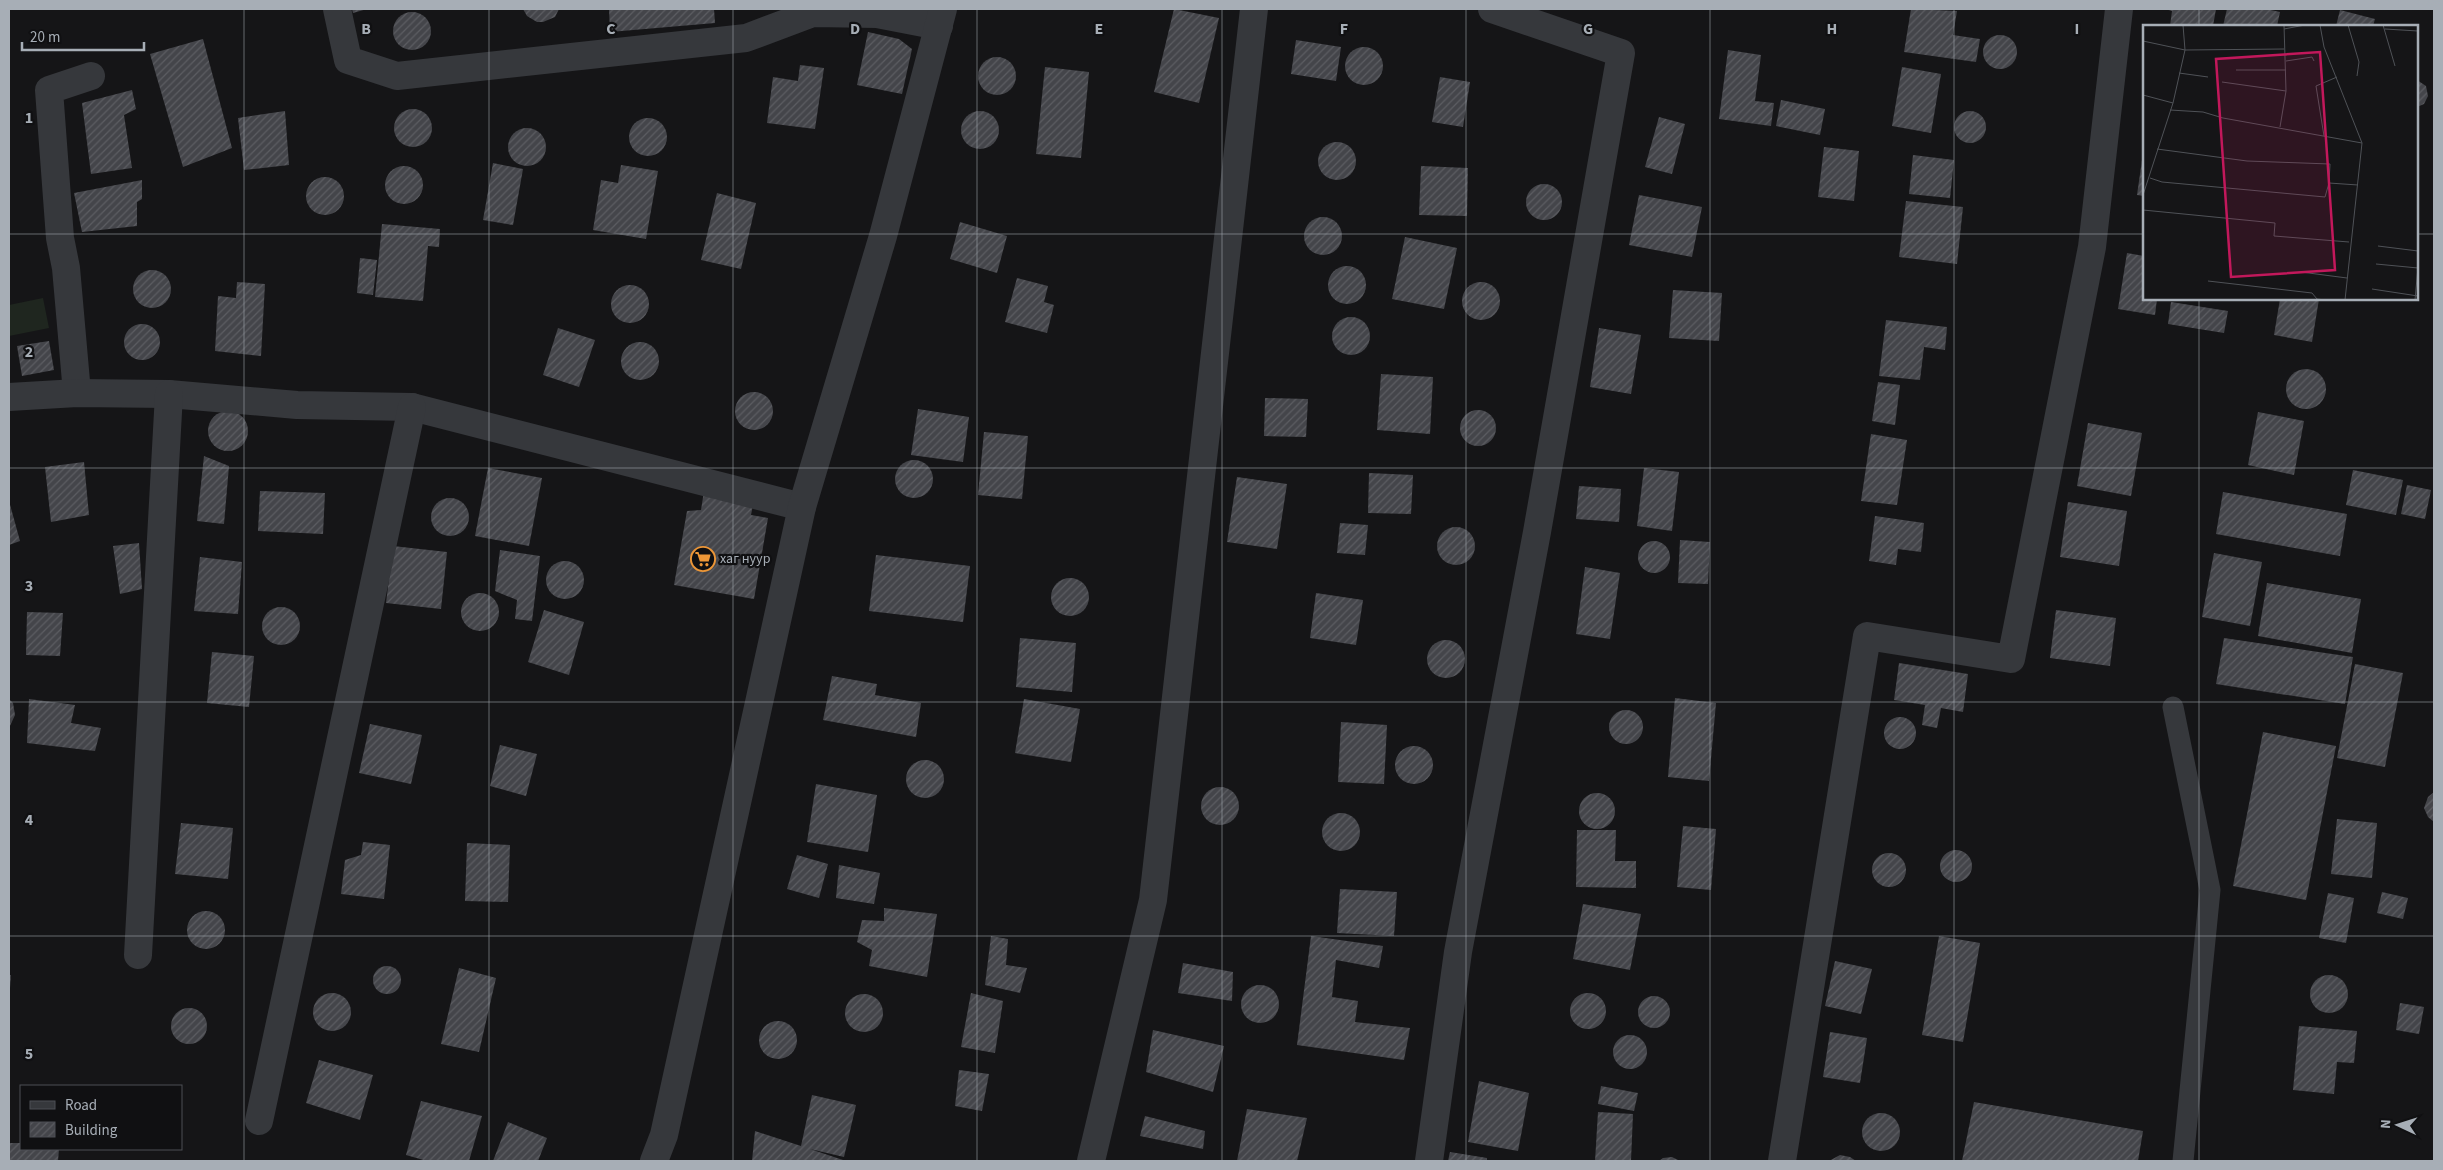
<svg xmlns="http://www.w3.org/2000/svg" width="2443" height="1170" font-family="'Source Sans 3',sans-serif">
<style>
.green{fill:#1f261f}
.building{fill:url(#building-hatch)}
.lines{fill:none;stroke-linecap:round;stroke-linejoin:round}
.lane{stroke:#36383c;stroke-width:21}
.street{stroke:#36383c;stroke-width:28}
.grid{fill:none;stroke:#a7aeb6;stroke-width:1;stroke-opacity:0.55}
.labels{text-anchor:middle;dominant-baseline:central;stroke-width:4.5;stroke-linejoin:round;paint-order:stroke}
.poi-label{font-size:14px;fill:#a7aeb6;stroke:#101012;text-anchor:start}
.inset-road{fill:none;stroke:#4f5257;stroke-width:1}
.view{fill:#c2185b;fill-opacity:0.15;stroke:#c2185b;stroke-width:2.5}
.inset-edge{fill:none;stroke:#a7aeb6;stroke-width:2.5}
.grid-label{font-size:16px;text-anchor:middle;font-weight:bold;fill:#a7aeb6;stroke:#101012;stroke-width:4.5;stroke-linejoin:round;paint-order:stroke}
</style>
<defs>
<pattern id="building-hatch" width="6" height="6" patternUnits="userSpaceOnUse" patternTransform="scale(1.25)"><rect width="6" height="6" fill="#44454a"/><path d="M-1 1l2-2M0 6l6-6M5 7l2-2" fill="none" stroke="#5c5d62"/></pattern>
</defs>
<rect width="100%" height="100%" fill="#151517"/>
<!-- green -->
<path class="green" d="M43 298 49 328 9 336V305Z"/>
<!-- building -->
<g class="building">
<path d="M352 9H367L353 13Z"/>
<path d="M523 9H559L555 17 543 22H537L527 16Z"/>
<path d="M609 9H714L715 23 610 32Z"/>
<path d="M1174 9 1219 18 1199 103 1154 92Z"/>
<path d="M1911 9 1957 11 1953 35 1980 39 1976 62 1904 52Z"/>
<path d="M2165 9H2216L2213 26H2170L2172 11Z"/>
<path d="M2227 9H2266L2280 12 2277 26H2223Z"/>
<path d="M2340 10 2375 19 2373 26H2336Z"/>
<circle cx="412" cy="31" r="19"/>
<path d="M868 32 899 39 912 49 902 94 857 85Z"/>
<circle cx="2000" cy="52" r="17"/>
<path d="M203 39 232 148 183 167 150 54Z"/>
<path d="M1296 40 1341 47 1336 81 1291 74Z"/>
<circle cx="1364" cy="66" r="19"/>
<path d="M1728 50 1761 55 1755 101 1774 103 1771 126 1719 119Z"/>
<circle cx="997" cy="76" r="19"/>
<path d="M800 65 824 68 815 129 767 123 773 77 798 81Z"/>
<path d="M1045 67 1089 72 1081 158 1036 154Z"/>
<path d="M1902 67 1941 74 1931 133 1892 126Z"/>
<path d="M1440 77 1470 82 1463 127 1432 122Z"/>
<path d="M2417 80 2426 86 2428 96 2424 104 2417 107Z"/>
<path d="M132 90 136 109 124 115 132 168 91 174 82 103Z"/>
<path d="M1781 100 1825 109 1820 135 1776 126Z"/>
<circle cx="413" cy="128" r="19"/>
<circle cx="1970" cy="127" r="16"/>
<path d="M285 111 289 165 244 170 238 118Z"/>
<circle cx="980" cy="130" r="19"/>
<path d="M1659 117 1685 124 1672 174 1645 167Z"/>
<circle cx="648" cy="137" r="19"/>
<circle cx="527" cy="147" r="19"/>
<circle cx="1337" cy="161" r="19"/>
<path d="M1824 147 1859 151 1854 201 1818 197Z"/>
<path d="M2143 153H2144V196L2137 195Z"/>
<path d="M1913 155 1954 160 1950 198 1909 194Z"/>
<path d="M493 163 523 169 513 225 483 220Z"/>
<path d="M621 165 658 171 646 239 593 230 601 180 618 183Z"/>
<path d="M1421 166 1468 168 1467 216 1419 215Z"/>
<circle cx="404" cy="185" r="19"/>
<circle cx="325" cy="196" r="19"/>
<path d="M142 180V199L137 202V226L82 232 74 193Z"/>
<circle cx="1544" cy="202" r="18"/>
<path d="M717 193 756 203 741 269 701 260Z"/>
<path d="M1639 195 1702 207 1692 257 1629 245Z"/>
<path d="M1906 201 1963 207 1957 264 1899 257Z"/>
<circle cx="1323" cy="236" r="19"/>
<path d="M960 222 1007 236 997 273 950 259Z"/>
<path d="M382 224 440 229 439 247 428 246 423 301 375 297Z"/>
<path d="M1405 237 1457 248 1444 309 1392 299Z"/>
<path d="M2127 253 2144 256V299H2157L2155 315 2118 309Z"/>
<path d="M360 258 377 260 373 295 357 293Z"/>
<circle cx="1347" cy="285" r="19"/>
<circle cx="152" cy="289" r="19"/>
<path d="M1017 278 1048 286 1044 302 1054 305 1047 333 1005 322Z"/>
<path d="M237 282 265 284 261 356 215 351 218 296 236 298Z"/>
<circle cx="1481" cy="301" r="19"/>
<circle cx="630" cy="304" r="19"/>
<path d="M1673 290 1722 293 1719 341 1669 338Z"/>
<path d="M2280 299H2319L2312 342 2274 335Z"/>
<path d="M2171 302 2228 311 2224 333 2168 324Z"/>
<circle cx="1351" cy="336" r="19"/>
<path d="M1886 320 1947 327 1945 350 1924 347 1920 380 1879 376Z"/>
<circle cx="142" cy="342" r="18"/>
<path d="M558 328 595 340 579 387 543 375Z"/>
<path d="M1599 328 1641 335 1631 394 1590 387Z"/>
<path d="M49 341 54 370 22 376 17 346Z"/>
<circle cx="640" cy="361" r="19"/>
<circle cx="2306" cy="389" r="20"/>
<path d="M1381 374 1433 377 1430 434 1377 430Z"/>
<path d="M1878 382 1900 385 1895 425 1872 421Z"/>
<circle cx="754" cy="411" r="19"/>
<path d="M1265 398 1308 399 1306 437 1264 436Z"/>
<path d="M918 409 969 417 963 462 911 455Z"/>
<circle cx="1478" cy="428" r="18"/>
<circle cx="228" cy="431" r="20"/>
<path d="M2258 412 2304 421 2294 475 2248 465Z"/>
<path d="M2088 423 2142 433 2131 496 2077 486Z"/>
<path d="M984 432 1028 436 1022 499 978 495Z"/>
<path d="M1871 434 1907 440 1897 505 1861 501Z"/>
<path d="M204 456 229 466 224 524 197 521Z"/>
<circle cx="914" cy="479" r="19"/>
<path d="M84 462 89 515 51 522 45 467Z"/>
<path d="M488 468 542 478 529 546 475 536Z"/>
<path d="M1644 468 1679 472 1672 531 1637 526Z"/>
<path d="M2353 470 2403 480 2396 515 2346 505Z"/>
<path d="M1369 473 1413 475 1411 514 1368 513Z"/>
<path d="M1237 477 1287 484 1277 549 1227 542Z"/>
<path d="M2407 485 2431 490 2425 519 2401 514Z"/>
<path d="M1579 486 1621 489 1619 522 1576 519Z"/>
<path d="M260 491 325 493 323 534 258 531Z"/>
<path d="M704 491 754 500 751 515 768 518 754 599 674 585 687 511 701 510Z"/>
<path d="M2223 492 2347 514 2340 556 2216 534Z"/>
<circle cx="450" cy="517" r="19"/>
<path d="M9 501 20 541 9 545Z"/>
<path d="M2068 502 2127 511 2119 566 2060 557Z"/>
<path d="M1875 516 1924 523 1921 552 1898 549 1896 565 1869 561Z"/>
<path d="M1340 523 1368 525 1365 555 1337 553Z"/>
<circle cx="1456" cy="546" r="19"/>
<path d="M1680 540 1710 542 1708 584 1678 583Z"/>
<circle cx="1654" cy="557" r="16"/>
<path d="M139 543 142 589 120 594 113 546Z"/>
<path d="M393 546 447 552 441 609 386 603Z"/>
<path d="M500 550 540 556 532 621 515 619 517 600 495 591Z"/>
<path d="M2214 553 2262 562 2250 626 2202 617Z"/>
<path d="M876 555 970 566 963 622 869 611Z"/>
<path d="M200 557 242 562 238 614 194 611Z"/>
<circle cx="565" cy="580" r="19"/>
<path d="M1585 567 1620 573 1610 639 1576 634Z"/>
<circle cx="1070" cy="597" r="19"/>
<path d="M2267 583 2361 599 2352 653 2258 636Z"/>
<path d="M1316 593 1363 600 1356 645 1310 638Z"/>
<circle cx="480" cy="612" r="19"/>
<circle cx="281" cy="626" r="19"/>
<path d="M544 610 584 622 569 675 528 662Z"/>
<path d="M2056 610 2116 618 2110 666 2050 658Z"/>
<path d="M27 612 63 613 60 656 26 655Z"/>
<path d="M1020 638 1076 643 1072 692 1016 687Z"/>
<path d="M2224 638 2353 657 2345 704 2216 684Z"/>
<circle cx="1446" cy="659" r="19"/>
<path d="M212 652 254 656 249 707 207 703Z"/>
<path d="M1899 663 1968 674 1963 712 1941 708 1937 728 1922 725 1925 705 1894 700Z"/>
<path d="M2355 664 2403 673 2385 767 2337 758Z"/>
<path d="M832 676 877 684 875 695 921 703 916 737 823 720Z"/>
<path d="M1675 698 1716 703 1709 781 1668 777Z"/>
<path d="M9 699 13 703 15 715 9 728Z"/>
<path d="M29 699 75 705 71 723 101 728 95 751 27 743Z"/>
<path d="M1024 699 1080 709 1071 762 1015 753Z"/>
<circle cx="1626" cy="727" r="17"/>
<circle cx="1900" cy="733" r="16"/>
<path d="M1341 722 1387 725 1384 784 1338 782Z"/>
<path d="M370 724 422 735 411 784 359 773Z"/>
<path d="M2263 732 2336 746 2306 900 2233 886Z"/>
<path d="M500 745 537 754 526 796 490 786Z"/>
<circle cx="1414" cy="765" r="19"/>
<circle cx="925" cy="779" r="19"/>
<path d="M816 784 877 795 868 852 807 842Z"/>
<circle cx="1220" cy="806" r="19"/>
<path d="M2434 792V822L2428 817 2424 808 2428 797Z"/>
<circle cx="1597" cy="811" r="18"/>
<circle cx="1341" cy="832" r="19"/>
<path d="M2337 819 2377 823 2372 878 2331 874Z"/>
<path d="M181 823 233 828 228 879 175 874Z"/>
<path d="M1683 826 1716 829 1711 890 1677 887Z"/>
<path d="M1577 830H1616L1615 861H1636V888L1576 887Z"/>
<path d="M363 842 390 845 384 899 341 894 345 860 361 855Z"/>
<path d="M467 843 510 845 508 902 465 901Z"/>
<circle cx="1956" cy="866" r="16"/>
<circle cx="1889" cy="870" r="17"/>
<path d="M797 855 828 864 819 898 787 889Z"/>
<path d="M839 865 880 873 874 904 836 898Z"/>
<path d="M1340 889 1397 892 1394 936 1337 933Z"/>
<path d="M2382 892 2408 898 2403 919 2377 913Z"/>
<path d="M2328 893 2354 898 2346 943 2319 938Z"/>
<path d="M1583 904 1641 914 1630 970 1573 959Z"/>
<path d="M884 908 937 914 927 977 869 966 872 950 857 942 862 920 884 921Z"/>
<circle cx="206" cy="930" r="19"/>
<path d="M991 936 1008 939 1006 965 1027 968 1020 993 985 985Z"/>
<path d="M1311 936 1383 946 1379 968 1336 960 1332 997 1358 1001 1355 1022 1410 1028 1404 1060 1297 1045Z"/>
<path d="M1939 936 1980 943 1963 1042 1922 1035Z"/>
<path d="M1835 961 1872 969 1861 1014 1825 1006Z"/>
<path d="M1183 963 1233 972 1232 1001 1178 993Z"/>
<circle cx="387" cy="980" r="14"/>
<path d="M459 968 496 978 479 1052 441 1044Z"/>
<path d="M9 975H11L10 988H9Z"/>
<circle cx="2329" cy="994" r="19"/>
<circle cx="1260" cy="1004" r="19"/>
<circle cx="1588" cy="1011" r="18"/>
<path d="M971 993 1003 1001 995 1053 961 1047Z"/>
<circle cx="332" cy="1012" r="19"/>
<circle cx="864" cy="1013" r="19"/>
<circle cx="1654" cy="1012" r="16"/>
<path d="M2400 1003 2424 1007 2419 1034 2396 1030Z"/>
<circle cx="189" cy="1026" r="18"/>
<circle cx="778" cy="1040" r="19"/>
<path d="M2299 1026 2357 1031 2354 1063 2337 1062 2334 1094 2293 1090Z"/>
<path d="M1153 1030 1224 1046 1213 1092 1146 1072Z"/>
<path d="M1830 1032 1867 1038 1860 1083 1823 1077Z"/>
<circle cx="1630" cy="1052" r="17"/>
<path d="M319 1060 373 1075 360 1120 306 1103Z"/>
<path d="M959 1070 989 1074 982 1111 955 1106Z"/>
<path d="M1479 1081 1529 1093 1518 1151 1468 1142Z"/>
<path d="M1601 1086 1638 1093 1634 1111 1598 1104Z"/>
<path d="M812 1095 856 1105 844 1157 810 1149 846 1161H752L755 1131 801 1146Z"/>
<path d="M421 1101 482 1116 469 1161H427L406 1155Z"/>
<path d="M1974 1102 2143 1131 2138 1161H1962Z"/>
<path d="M1247 1109 1307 1118 1297 1161H1237Z"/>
<path d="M1598 1112 1633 1114 1631 1161H1595Z"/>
<circle cx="1881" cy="1132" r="19"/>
<path d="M1145 1116 1205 1131 1203 1149 1140 1136Z"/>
<path d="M508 1122 547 1138 538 1161H493Z"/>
<path d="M9 1143H21V1149H59L58 1161H9Z"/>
<path d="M1450 1152 1487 1158V1161H1448Z"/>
<path d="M1840 1155 1850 1157 1856 1161H1829Z"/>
<path d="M1672 1157 1680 1161H1659L1663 1158Z"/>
</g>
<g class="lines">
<!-- lane -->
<path class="lane" d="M2173 707 2210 890 2183 1161"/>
<!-- street -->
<g class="street">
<path d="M337 9 348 60 397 76 746 38 813 13 877 14 939 26"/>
<path d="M77 393 66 268 60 238 49 90 91 76"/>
<path d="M9 397 77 393 169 394 297 405 412 407 802 507"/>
<path d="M138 955 169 394"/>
<path d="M259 1121 412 407"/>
<path d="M654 1161 664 1135 802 507 883 236 943 9"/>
<path d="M1091 1161 1153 900 1254 9"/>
<path d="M1429 1161 1458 952 1537 532 1621 53 1492 9"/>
<path d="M1782 1161 1867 636 2011 659 2092 247 2119 9"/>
</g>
</g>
<!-- grid -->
<path class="grid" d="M244 9V1161M489 9V1161M733 9V1161M977 9V1161M1222 9V1161M1466 9V1161M1710 9V1161M1954 9V1161M2199 9V26M9 234H2144M2417 234H2434M2199 299V1161M9 468H2434M9 702H2434M9 936H2434"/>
<!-- icons -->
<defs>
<symbol id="supermarket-ring" viewBox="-11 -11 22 22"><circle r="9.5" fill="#101012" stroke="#ec9637" stroke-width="1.5"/><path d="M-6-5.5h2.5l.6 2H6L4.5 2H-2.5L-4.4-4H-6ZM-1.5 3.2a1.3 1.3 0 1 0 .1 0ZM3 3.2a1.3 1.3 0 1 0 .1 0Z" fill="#ec9637"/></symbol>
</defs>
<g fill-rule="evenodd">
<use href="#supermarket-ring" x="689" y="545" width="28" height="28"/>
</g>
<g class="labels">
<!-- poi labels -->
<g class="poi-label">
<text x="720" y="559">хаг нуур</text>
</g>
</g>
<!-- overview -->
<g transform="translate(2143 25)">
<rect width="275" height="275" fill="#151517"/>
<path class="inset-road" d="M177 0 181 22 219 118 202 275M205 0 216 37 214 51M240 0 252 41M141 4 162 0M242 4 275 6M0 16 42 25 141 24M143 36 169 32 171 36M93 45H143M36 48 65 52M79 57 143 66M0 70 30 78M27 85 60 87 80 93 219 118M137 102 143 66 141 0M181 111 173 61 194 52M14 124 104 136 187 139 186 158 215 160M7 153 19 157 182 172 186 158M0 170 30 78 42 25 40 0M0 185 132 198 131 211 206 217M235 221 275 226M233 239 275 243M158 247 204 253M65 256 169 268 174 274 182 275M229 264 275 271M272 275 275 242"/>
<path class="view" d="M177 27 192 245 88 252 73 34Z"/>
<rect width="275" height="275" class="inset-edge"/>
</g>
<g class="grid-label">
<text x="366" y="34">B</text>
<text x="611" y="34">C</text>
<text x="855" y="34">D</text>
<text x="1099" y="34">E</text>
<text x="1344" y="34">F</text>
<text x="1588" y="34">G</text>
<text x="1832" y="34">H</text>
<text x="2077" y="34">I</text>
<text x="29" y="123">1</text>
<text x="29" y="357">2</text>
<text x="29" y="591">3</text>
<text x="29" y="825">4</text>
<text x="29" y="1059">5</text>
</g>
<!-- border -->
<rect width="2443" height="1170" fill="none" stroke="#a7aeb6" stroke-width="20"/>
<!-- legend -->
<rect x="20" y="1085" width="162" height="65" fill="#101012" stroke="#4c4f54"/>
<rect x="30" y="1101" width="25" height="8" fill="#36383c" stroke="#4c4f54"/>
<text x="65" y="1110" font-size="15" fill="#a7aeb6">Road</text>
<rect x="30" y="1122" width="25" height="15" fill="url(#building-hatch)" stroke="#4c4f54"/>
<text x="65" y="1135" font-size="15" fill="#a7aeb6">Building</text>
<!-- north arrow -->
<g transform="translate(2398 1125) rotate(274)" stroke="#101012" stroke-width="4" paint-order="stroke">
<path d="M0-4L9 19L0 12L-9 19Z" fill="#a7aeb6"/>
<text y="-8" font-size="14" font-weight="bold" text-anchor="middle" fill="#a7aeb6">N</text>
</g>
<!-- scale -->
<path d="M22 42v8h122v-8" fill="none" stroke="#a7aeb6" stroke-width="2.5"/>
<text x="30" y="42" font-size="15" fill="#a7aeb6" stroke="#101012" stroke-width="4" paint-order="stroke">20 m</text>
</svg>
